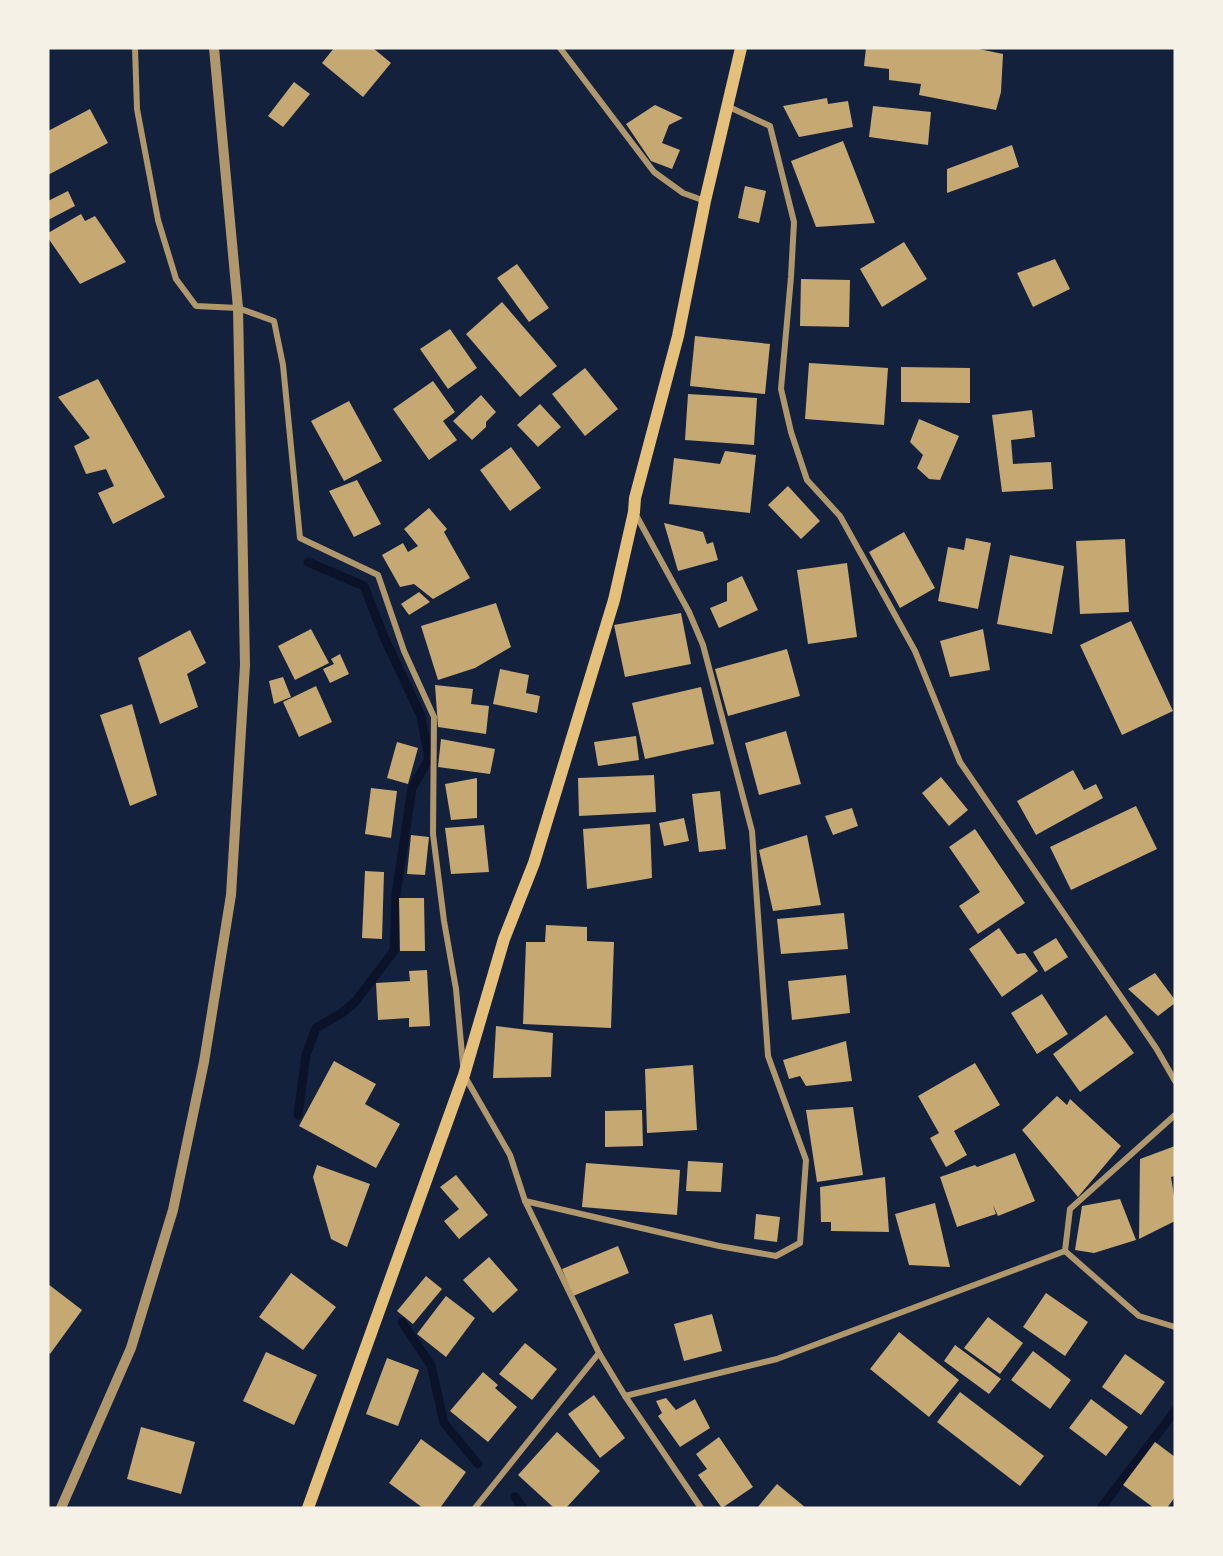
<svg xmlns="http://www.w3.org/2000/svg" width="1223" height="1556" font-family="Arial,sans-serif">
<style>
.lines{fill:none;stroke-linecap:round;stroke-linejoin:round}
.stream{stroke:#0b132b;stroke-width:9}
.building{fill:#c6a872}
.minor{stroke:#b1986c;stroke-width:6}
.tertiary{stroke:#b1986c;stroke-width:10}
.secondary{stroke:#e5c07b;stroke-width:12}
</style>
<rect width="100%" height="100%" fill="#14213d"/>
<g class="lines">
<!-- stream -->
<g class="stream">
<path d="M298 1115 306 1055 316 1028 342 1013 355 1002 394 951 396 895 412 788 429 759 421 716 384 637 364 586 308 562"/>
<path d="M402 1322 431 1365 444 1423 478 1464"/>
<path d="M515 1497 523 1508"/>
<path d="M1101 1508 1175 1411"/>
</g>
</g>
<!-- building -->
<g class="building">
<path d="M334 48H373L391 63 363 97 322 63Z"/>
<path d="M866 48H974L1003 54 1001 92 996 110 919 95 921 84 889 80V69L864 66Z"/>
<path d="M294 82 310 94 283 127 268 116Z"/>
<path d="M827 98 828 104 848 101 853 127 799 137 783 106Z"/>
<path d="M655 105 683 118 669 125 662 143 680 150 672 169 651 161 626 124Z"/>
<path d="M873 106 931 112 928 145 869 137Z"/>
<path d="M90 109 108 143 48 175V131Z"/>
<path d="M843 141 875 223 816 227 791 161Z"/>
<path d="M1012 145 1019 167 947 193V169Z"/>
<path d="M745 186 766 191 759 223 738 218Z"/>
<path d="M68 191 75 206 48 220V201Z"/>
<path d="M81 214 85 221 95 216 126 262 80 284 48 238V233Z"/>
<path d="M904 242 927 279 882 307 860 269Z"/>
<path d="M1055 259 1070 289 1033 307 1017 273Z"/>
<path d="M517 264 549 308 529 322 497 278Z"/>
<path d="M801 279 850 280 849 327 800 326Z"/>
<path d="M502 302 557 366 520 397 466 334Z"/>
<path d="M450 329 477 368 448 389 420 349Z"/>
<path d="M695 336 770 344 765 394 690 386Z"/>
<path d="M809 363 888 368 884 425 805 419Z"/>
<path d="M901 367 970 368V403L901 402Z"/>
<path d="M585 368 618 409 585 436 552 394Z"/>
<path d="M98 379 165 497 113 524 98 493 114 486 106 469 86 474 74 446 90 438 58 397Z"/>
<path d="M433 381 455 412 443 421 457 440 429 460 393 409Z"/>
<path d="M688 394 757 398 754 445 685 440Z"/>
<path d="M481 395 496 412 486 422V427L472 440 453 421Z"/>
<path d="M349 401 382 461 344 481 311 421Z"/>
<path d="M540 404 561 427 538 447 517 425Z"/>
<path d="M1032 410 1035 437 1011 440 1013 464 1051 462 1053 489 1002 492 992 415Z"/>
<path d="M919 419 959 436 940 480 929 479 917 468 923 455 910 442Z"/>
<path d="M511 447 541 488 510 511 480 470Z"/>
<path d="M725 451 756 455 750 513 669 504 674 458 720 464Z"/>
<path d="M357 480 381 524 354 537 329 491Z"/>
<path d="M788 486 820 521 801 539 768 505Z"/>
<path d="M429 508 447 529 444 532 470 578 433 599 414 584 400 587 382 555 403 543 408 552 418 546 404 529Z"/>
<path d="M664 523 703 532 707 544 713 542 718 560 678 571Z"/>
<path d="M904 532 935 588 900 608 869 552Z"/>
<path d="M966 538 991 543 978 609 938 601 948 547 964 550Z"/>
<path d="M1125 539 1129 612 1080 614 1076 541Z"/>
<path d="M1010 555 1064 566 1052 634 997 624Z"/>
<path d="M847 563 857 637 808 644 797 570Z"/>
<path d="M742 576 758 610 719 628 710 608 727 601V583Z"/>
<path d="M419 592 430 602 409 615 401 604Z"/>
<path d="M496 603 511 647 475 668 438 680 421 626Z"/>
<path d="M681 613 691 664 625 677 614 625Z"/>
<path d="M1131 621 1173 711 1122 735 1080 645Z"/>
<path d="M311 629 329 663 295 680 278 646Z"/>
<path d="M983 629 990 670 950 677 940 641Z"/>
<path d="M190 630 206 663 187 674 198 707 160 724 138 658Z"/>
<path d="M787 649 800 696 728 716 715 669Z"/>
<path d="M340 654 349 674 330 683 323 669 334 664 331 659Z"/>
<path d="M500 669 529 675 526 693 540 696 537 713 493 704Z"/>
<path d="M283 677 291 697 274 704 269 681Z"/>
<path d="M435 685 473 689 471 704 489 706 486 734 438 727Z"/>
<path d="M316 686 332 722 299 737 283 702Z"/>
<path d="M701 687 714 744 645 759 632 703Z"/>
<path d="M132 704 157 795 130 806 100 715Z"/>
<path d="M786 731 801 784 759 795 745 743Z"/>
<path d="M636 736 639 760 598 766 594 742Z"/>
<path d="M441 739 495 749 490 774 438 767Z"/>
<path d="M397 742 418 748 408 784 387 778Z"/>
<path d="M1073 770 1084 790 1096 784 1103 798 1036 835 1017 801Z"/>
<path d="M654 775 656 812 579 816 578 778Z"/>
<path d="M941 777 968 810 949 826 922 793Z"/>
<path d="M477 778V818L451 820 445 784Z"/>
<path d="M371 788 397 791 391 838 365 834Z"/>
<path d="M720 791 726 849 699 852 692 794Z"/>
<path d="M1136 806 1157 849 1071 890 1050 847Z"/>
<path d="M852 808 858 826 833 835 825 816Z"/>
<path d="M684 818 689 841 664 846 659 823Z"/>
<path d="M650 824 652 878 587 889 583 829Z"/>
<path d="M484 825 489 872 451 874 445 828Z"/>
<path d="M975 829 1025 903 978 934 959 906 980 892 949 847Z"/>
<path d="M411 835 429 837 425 875 407 874Z"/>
<path d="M807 835 821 905 773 911 759 850Z"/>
<path d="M365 871 384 872 382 939 362 938Z"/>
<path d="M399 898H424L425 951H400Z"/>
<path d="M844 913 848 949 781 954 777 919Z"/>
<path d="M546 925 587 927V941L614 942 611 1028 523 1024 526 942H545Z"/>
<path d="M999 928 1017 954 1025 953 1038 971 1002 997 969 949Z"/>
<path d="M1056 938 1068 957 1045 972 1033 952Z"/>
<path d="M427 970 430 1026 409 1027V1018L378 1020 376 983 410 981 409 971Z"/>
<path d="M1155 973 1175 1000V1003L1158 1016 1128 989Z"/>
<path d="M846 975 850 1013 792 1020 788 981Z"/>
<path d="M1042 994 1068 1034 1037 1054 1011 1013Z"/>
<path d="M1106 1015 1134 1053 1080 1092 1053 1054Z"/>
<path d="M496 1026 553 1033 551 1077 493 1078Z"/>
<path d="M846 1041 852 1081 806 1086 800 1076 789 1079 783 1060Z"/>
<path d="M334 1061 376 1084 365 1104 400 1124 376 1168 299 1126Z"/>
<path d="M975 1063 1000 1105 954 1131 967 1155 946 1167 930 1138 939 1133 918 1096Z"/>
<path d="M693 1065 697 1130 647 1133 645 1069Z"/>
<path d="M1057 1096 1067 1105 1070 1099 1121 1146 1078 1197 1022 1130Z"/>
<path d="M853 1107 863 1175 817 1182 806 1110Z"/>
<path d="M642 1110 643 1146 605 1147V1111Z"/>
<path d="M1175 1146V1176L1171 1177 1175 1202V1221L1139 1239 1140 1159Z"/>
<path d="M1015 1153 1035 1201 998 1216 993 1205 996 1214 957 1227 940 1177 975 1165 977 1167Z"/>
<path d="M688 1161 723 1163 721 1192 686 1191Z"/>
<path d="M586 1163 680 1170 677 1215 582 1207Z"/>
<path d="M317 1165 370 1184 347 1247 331 1239 313 1177Z"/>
<path d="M456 1175 488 1215 459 1239 444 1221 459 1209 440 1187Z"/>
<path d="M885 1177 889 1232 831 1231V1222H821L820 1187Z"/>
<path d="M1120 1199 1136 1240 1094 1253 1075 1250 1082 1206Z"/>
<path d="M935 1203 950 1267 909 1265 895 1214Z"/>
<path d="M756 1214 780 1217 777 1242 754 1239Z"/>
<path d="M618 1246 629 1273 573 1296 562 1269Z"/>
<path d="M489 1257 518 1290 493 1313 463 1280Z"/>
<path d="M291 1273 336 1307 303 1350 259 1317Z"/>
<path d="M426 1276 442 1289 413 1324 397 1311Z"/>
<path d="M48 1284 82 1310 50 1354 48 1352Z"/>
<path d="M1046 1293 1088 1322 1065 1356 1023 1327Z"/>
<path d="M446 1296 475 1318 446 1357 417 1334Z"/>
<path d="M712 1314 722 1351 684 1361 674 1324Z"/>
<path d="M988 1317 1023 1343 1000 1374 964 1348Z"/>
<path d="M899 1332 959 1380 929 1417 870 1369Z"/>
<path d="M525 1343 557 1369 532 1400 499 1374Z"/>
<path d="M955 1345 1001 1379 989 1394 944 1361Z"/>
<path d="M1033 1351 1071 1380 1050 1409 1011 1380Z"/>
<path d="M266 1352 317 1375 294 1425 243 1401Z"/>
<path d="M1125 1354 1165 1382 1141 1415 1102 1387Z"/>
<path d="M387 1358 419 1370 398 1426 366 1414Z"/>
<path d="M483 1372 498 1385 495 1388 517 1407 488 1442 450 1411Z"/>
<path d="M960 1392 1044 1456 1020 1486 937 1422Z"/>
<path d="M594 1395 625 1438 600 1458 568 1414Z"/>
<path d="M666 1398 676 1410 695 1399 710 1428 680 1447 658 1416 662 1413 656 1401Z"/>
<path d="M1091 1399 1128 1427 1106 1456 1069 1428Z"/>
<path d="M141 1427 195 1442 181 1494 127 1479Z"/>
<path d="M557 1432 600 1471 566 1508H554L518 1475Z"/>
<path d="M719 1437 753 1487 722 1508 698 1475 707 1469 696 1454Z"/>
<path d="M421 1439 466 1472 440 1508H423L389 1483Z"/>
<path d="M1155 1442 1175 1457V1497L1167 1508H1154L1123 1485Z"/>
<path d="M777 1484 806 1508H757Z"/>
</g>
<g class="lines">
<!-- minor -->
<g class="minor">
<path d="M135 48 137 109 158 220 176 279 196 306 238 308 274 321 283 365 300 538 378 575 404 651 434 717 433 834 444 921 456 989 463 1065"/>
<path d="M560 48 654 172 683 193 705 201"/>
<path d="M727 106 770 126 794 222 791 277 781 389 791 432 807 480 840 516 915 651 960 762 1156 1048 1175 1081"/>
<path d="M464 1075 510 1155 525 1201 599 1353 625 1396 701 1508"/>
<path d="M525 1201 719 1246 776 1256 800 1243 806 1160 768 1056 752 831 703 645 689 612 636 515"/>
<path d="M1065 1251 1139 1316 1175 1327"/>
<path d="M625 1396 777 1359 1065 1251 1070 1209 1175 1115"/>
<path d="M475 1508 599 1353"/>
</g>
<!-- tertiary -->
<path class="tertiary" d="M61 1508 131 1348 173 1210 204 1062 231 895 245 665 238 308 214 48"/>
<!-- secondary -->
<path class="secondary" d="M308 1508 464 1075 504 939 534 863 614 600 634 512 635 498 678 336 705 201 741 48"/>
</g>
<!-- border -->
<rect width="1223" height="1556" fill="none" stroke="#f6f1e7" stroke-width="99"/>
</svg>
